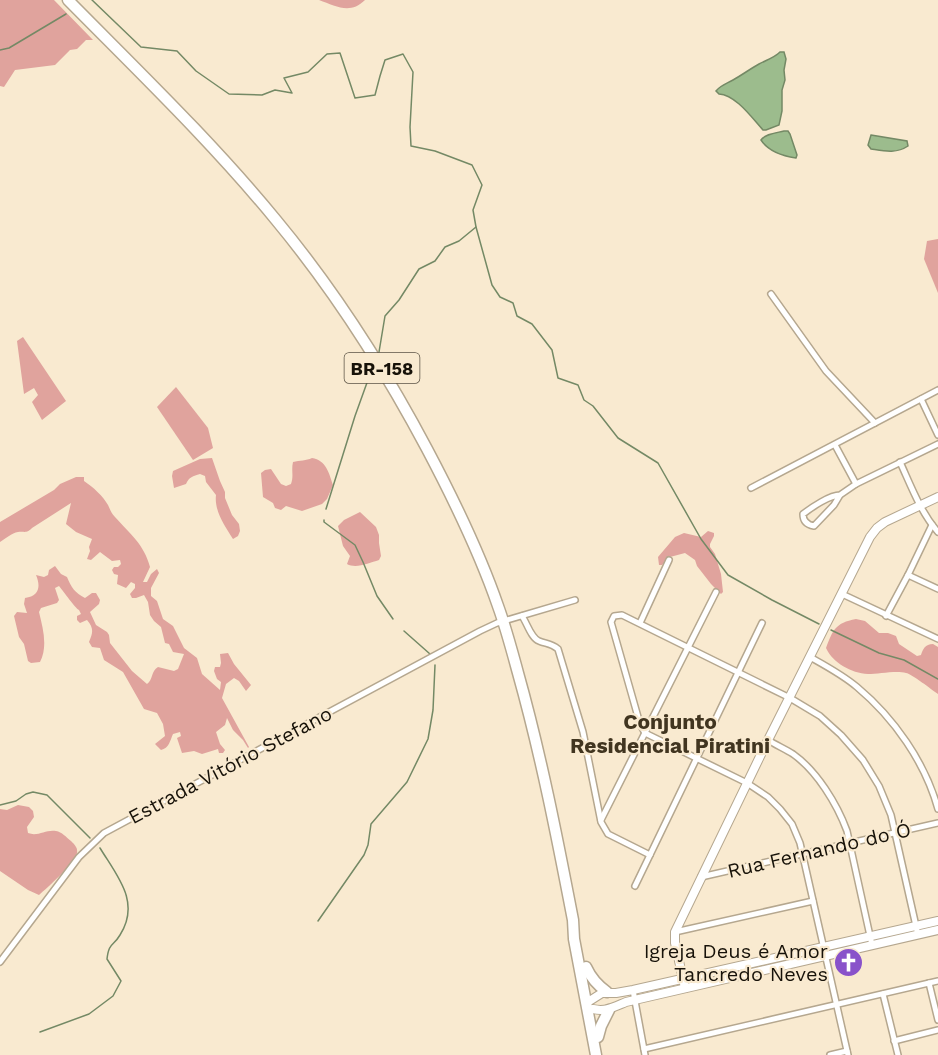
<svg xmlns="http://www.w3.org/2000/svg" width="938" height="1055" font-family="'Work Sans',sans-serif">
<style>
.forest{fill:#e0a39d}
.water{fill:#9cbc8d;stroke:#748965;stroke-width:1.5}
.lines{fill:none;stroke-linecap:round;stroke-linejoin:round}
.stream{stroke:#748965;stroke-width:1.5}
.street-casing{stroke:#b5a78f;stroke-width:8}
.secondary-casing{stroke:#b5a78f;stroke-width:10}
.highway-casing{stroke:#b5a78f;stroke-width:13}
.street{stroke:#fff;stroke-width:5}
.secondary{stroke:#fff;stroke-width:8}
.highway{stroke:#fff;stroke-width:10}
.labels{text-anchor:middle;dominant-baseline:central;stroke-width:4.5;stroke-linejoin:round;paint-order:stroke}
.shield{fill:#f9ead0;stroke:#5b5345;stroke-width:1.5}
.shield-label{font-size:18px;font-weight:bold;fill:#171209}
.street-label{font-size:20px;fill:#171209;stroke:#f9ead0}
.poi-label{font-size:20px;fill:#171209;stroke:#f9ead0;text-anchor:end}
.neighbourhood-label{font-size:21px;font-weight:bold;fill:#413520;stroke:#f9ead0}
</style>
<rect width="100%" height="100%" fill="#f9ead0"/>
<!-- forest -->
<g class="forest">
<path d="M0 0H54L93 40H86L77 49 70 50 55 65 15 70 4 87 0 86Z"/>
<path d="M319 0H365C350 15 336 6 319 0Z"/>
<path d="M938 239V293L924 259 927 241Z"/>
<path d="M23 337 66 401 42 420 32 402 38 395 34 388 24 394 17 341Z"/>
<path d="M176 387 208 428 213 448 193 460 157 407Z"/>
<path d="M212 458 220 481 225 492V498L232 515 239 524 240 531 238 536 233 539C225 526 214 511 216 495L206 482 205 476 200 474C193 476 189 477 186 484L174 488 172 476 173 471 200 459Z"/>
<path d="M312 458C326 460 329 473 333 485L327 499 322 504 302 511 286 506 281 510 275 508 273 503 263 497 261 473 265 470 271 469 281 484 286 486 291 484C294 476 291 470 293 462 300 460 306 461 312 458Z"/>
<path d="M76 477H84V481C93 487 103 496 108 505 110 509 111 513 115 517 130 534 144 544 150 567L143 582H147L151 574 157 569 159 573 151 588V596L157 601 163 619 173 626 184 648 197 658 202 674 220 690 221 682 217 679 214 671 215 667H220L221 663 220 654 228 653 234 664 251 685 246 691 239 681 234 678 226 684 222 698 249 747 248 748 243 740 233 730 227 718 225 725 216 732 220 744 225 750 223 753H219L218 749 202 754 194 751 182 753 177 738 181 736 180 732 173 734C170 741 169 748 161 750L155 744 165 736 163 724 157 713 144 709 123 672 104 660 100 648 92 647 89 642C93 633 94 628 87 620L80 623 77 620V616L81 614 79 610C75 608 64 592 59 586L55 588 59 600 57 603 41 608 39 612C43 629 48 646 40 662L31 663 28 661 24 644 19 637 14 616 17 612 27 613 24 604 25 598C39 596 41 587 36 575L44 577 48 575 49 570 55 566 61 574 67 577C71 587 75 593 85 598L92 593H96L100 600 99 604 90 612 96 625 107 632 109 635 110 643 132 671 147 684C153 680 151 671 158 667L174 671 178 669 184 654 173 652 169 644 165 643 161 627 154 621 150 615 148 602 144 595 136 598H132L130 594 135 588V584L131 582 126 588 117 584 118 575 114 574 112 570 114 567H118L121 564 120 560 112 561 100 552 91 560 87 559 90 551 89 547 92 539 76 532 66 524 71 503 32 528C26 534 25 531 18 532 12 533 5 539 0 542V522L54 490 60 484Z"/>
<path d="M360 512 376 527 379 535V543L381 556 379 560C369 563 356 569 347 564L350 556 343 546 338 526 344 520Z"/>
<path d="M708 531 714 533V536L710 544V547L715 554 721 574 723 592 721 594 711 584 697 566 695 560 685 553 670 557 662 565H659L658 557 675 537 684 533 701 537Z"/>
<path d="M856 619 865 621 879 633H888L896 636 899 644 917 656 921 655C923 649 925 644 933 644L938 647V694C932 690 912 674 906 673 897 670 878 674 868 674 851 673 833 663 826 648 833 630 835 623 856 619Z"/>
<path d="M18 805 29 807 33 811 34 817 27 827 28 833C38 837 46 829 56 831 62 832 66 837 71 841 75 845 78 848 77 853 75 863 47 888 39 895L28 890 0 871V809L7 810Z"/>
</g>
<!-- water -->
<g class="water">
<path d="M780 52H784L786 59 784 70 785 80 782 90V111L779 125 766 130H763C752 118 736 95 719 94L716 91C721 85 726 84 733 80 742 75 750 69 759 64 766 60 774 58 780 52Z"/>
<path d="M784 131H788L790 134 797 155 796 158C783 156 769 152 761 140 765 134 776 133 784 131Z"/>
<path d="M871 135 907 141 908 146C896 154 884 151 871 149L868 145Z"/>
</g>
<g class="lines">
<!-- stream -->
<g class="stream">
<path d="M92 0 141 47 177 51 196 71 229 94 262 95 275 90 292 93 284 78 308 72 327 54 340 53 355 98 375 95 380 76 385 60 403 54 413 72 410 127 411 146 435 151 472 165 482 185 473 210 476 227 492 285 500 297 513 303 517 316 532 324 552 350 558 378 578 385 584 400 593 406 618 438 658 463 701 539 728 575 772 600 819 624"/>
<path d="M0 50 9 48 66 14"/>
<path d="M379 352 385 316 399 300 419 269 435 261 445 247 459 241 476 227"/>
<path d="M326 509 355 416 373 366"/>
<path d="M324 520V522L355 545 363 562 377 596 393 619"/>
<path d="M831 630 879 653 904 660 938 679"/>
<path d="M404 631 430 654"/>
<path d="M0 805 16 801 26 794 33 792 47 795 90 838"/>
<path d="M318 921 364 855 368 845 371 824 407 782 428 739 433 710 435 665"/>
<path d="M40 1032 89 1014 113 996 121 981 107 959C109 942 113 947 120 935 141 902 117 876 100 848"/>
</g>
<defs>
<g id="street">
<path d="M771 294 826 371 875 423"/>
<path d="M921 399 938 435"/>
<path d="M835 445 856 484"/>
<path d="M900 462C911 486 921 513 938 532"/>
<path d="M751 488 938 390"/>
<path d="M840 495C830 495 812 507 803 514 803 522 808 525 814 526L834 505 840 495 856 484 938 444"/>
<path d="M908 575 938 589"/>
<path d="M842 594 938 639"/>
<path d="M522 616C527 623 531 638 539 641 546 644 551 643 558 649L583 732 601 822 608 834 650 855"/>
<path d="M886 616 908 575 932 525"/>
<path d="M640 623 669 560"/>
<path d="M810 657C826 666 843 675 857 687 894 718 925 762 938 809"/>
<path d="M768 740C776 745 785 749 793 754 817 771 837 804 847 831L872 945"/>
<path d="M601 820 716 592"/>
<path d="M701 877 938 823"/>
<path d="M635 886 762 623"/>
<path d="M675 932 813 901"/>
<path d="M0 962 79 857 104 833 480 631 497 623 575 600"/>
<path d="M929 983 938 1020"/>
<path d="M633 990 645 1055"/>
<path d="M883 994 898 1055"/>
<path d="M894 1041 938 1030"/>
<path d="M644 1049 938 981"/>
<path d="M830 1055 847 1051"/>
<path d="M848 1055 800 843 792 824 780 809 768 797 747 783 645 733 640 724 611 622 614 616 622 615 790 698 820 716 841 735 863 760 879 786 891 815 918 935"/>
</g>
<g id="secondary">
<path d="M685 988 675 943V932L768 740 870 537 877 528 885 522 938 497"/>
<path d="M591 1000 602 993H616L633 990 938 921"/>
<path d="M593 1009C606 1012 614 1007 626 1002L938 930"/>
</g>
<g id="highway">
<path d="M68 0C139 72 212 142 276 220 334 290 384 368 427 449 454 500 479 551 498 606 506 628 512 651 518 673 541 755 557 837 573 920L574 939 596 1055"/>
<path d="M586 967C591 978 597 985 607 992"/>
<path d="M598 1037 601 1026 609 1010"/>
</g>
</defs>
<!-- street casing -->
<use href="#street" class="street-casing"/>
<!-- secondary casing -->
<use href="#secondary" class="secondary-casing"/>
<!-- highway casing -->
<use href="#highway" class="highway-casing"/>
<!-- street -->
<use href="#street" class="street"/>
<!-- secondary -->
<use href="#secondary" class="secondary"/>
<!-- highway -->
<use href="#highway" class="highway"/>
</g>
<!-- icons -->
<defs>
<symbol id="church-disc" viewBox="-11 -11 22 22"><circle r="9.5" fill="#8952ca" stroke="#f9ead0"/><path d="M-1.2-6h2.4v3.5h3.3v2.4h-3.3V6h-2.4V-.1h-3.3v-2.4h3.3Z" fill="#fff"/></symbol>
</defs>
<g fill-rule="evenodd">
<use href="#church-disc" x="832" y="946" width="33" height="33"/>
</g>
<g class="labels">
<!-- shield labels -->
<rect class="shield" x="344.5" y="353" width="75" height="30" rx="4.5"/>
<g class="shield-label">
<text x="382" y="368">BR-158</text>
</g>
<!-- street labels -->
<g class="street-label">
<text transform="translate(230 765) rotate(-28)">Estrada Vitório Stefano</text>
<text transform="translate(819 850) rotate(-13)">Rua Fernando do Ó</text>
</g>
<!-- poi labels -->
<g class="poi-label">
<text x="828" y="951">Igreja Deus é Amor<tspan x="828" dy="23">Tancredo Neves</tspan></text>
</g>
<!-- neighbourhood labels -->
<g class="neighbourhood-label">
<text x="670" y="721">Conjunto<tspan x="670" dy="24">Residencial Piratini</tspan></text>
</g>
</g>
</svg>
